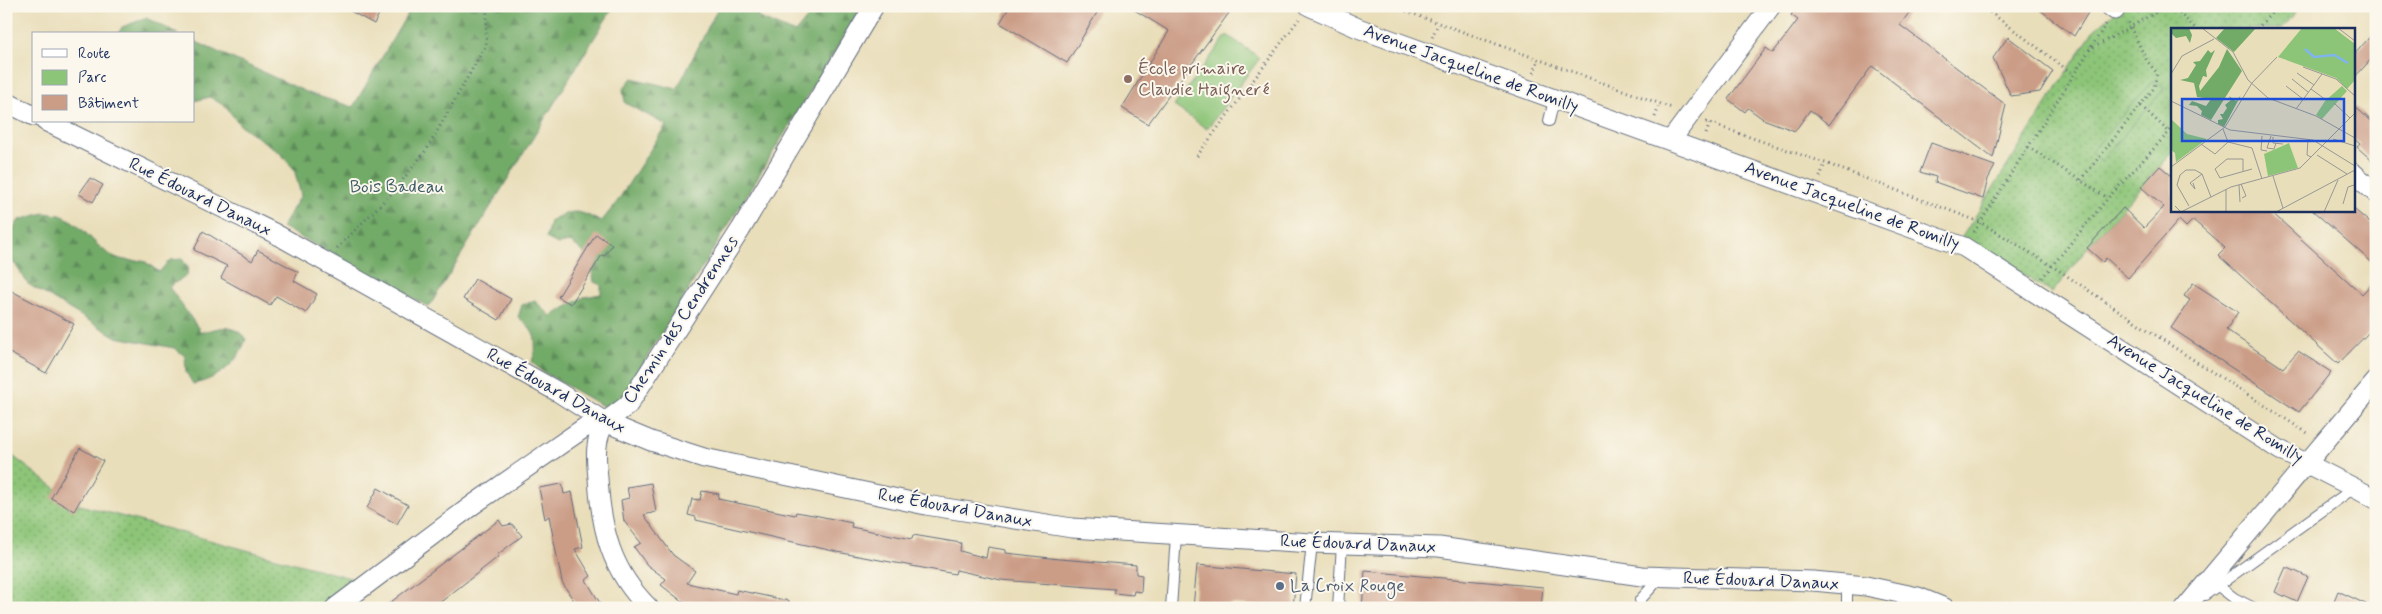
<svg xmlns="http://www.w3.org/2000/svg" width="2382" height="614" font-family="Mynerve,sans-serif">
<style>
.grass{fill:url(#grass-dots);stroke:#547a6b}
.forest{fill:url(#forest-firs);stroke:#466c63}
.park{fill:#8dc578;stroke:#547a6b}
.building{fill:#cb9d87}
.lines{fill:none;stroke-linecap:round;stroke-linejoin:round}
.service-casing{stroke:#636c7e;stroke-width:12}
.minor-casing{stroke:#636c7e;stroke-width:21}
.path{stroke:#636c7e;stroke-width:3;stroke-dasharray:1 4;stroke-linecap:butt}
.service{stroke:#fff;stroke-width:10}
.minor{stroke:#fff;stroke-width:19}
.education-dot{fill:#8d6e63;stroke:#fbf7ec;stroke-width:2}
.service-dot{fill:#5c6f8a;stroke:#fbf7ec;stroke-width:2}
.labels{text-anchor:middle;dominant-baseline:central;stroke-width:4;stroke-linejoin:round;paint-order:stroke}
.education-label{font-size:18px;fill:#785e54;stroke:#fbf7ec;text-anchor:start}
.street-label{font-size:18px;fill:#1b2f5e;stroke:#fbf7ec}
.park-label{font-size:18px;fill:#3d5c66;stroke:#fbf7ec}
.service-label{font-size:18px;fill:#4e5e75;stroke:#fbf7ec;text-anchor:start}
.inset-river{fill:none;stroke:#7fb5ee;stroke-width:2.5}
.inset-road{fill:none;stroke:#979895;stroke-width:1}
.view{fill:#1d4ed8;fill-opacity:0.15;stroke:#1d4ed8;stroke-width:2.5}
.inset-edge{fill:none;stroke:#1b2f5e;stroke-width:2.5}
</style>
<defs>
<pattern id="grass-dots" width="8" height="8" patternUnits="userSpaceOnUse" patternTransform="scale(1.25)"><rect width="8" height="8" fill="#8dc578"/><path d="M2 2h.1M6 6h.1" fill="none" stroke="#72a066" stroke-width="1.8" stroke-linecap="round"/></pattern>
<pattern id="forest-firs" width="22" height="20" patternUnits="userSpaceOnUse" patternTransform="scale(1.25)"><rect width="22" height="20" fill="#72aa68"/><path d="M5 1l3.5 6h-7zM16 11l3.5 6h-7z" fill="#5d8b59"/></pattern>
</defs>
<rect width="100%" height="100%" fill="#fbf7ec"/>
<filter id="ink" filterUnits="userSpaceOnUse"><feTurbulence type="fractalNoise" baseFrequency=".02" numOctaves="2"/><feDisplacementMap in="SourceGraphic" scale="10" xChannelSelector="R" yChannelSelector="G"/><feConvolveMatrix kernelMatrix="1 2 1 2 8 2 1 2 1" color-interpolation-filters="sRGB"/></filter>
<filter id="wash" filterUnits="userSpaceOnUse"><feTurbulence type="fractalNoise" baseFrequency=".0096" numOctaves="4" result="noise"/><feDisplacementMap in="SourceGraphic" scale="20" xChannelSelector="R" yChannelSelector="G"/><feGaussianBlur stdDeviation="1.12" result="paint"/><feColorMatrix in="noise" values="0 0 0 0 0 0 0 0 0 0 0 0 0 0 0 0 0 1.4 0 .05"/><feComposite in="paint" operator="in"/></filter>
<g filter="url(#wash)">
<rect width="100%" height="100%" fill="#e9deba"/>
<!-- grass -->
<g class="grass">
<path d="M2122 6H2301L2282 29H2172V153L2087 248 2052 293 1962 237 2093 31Z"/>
<path d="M6 451 76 504 361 581 326 608H6Z"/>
</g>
<!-- forest -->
<g class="forest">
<path d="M412 6H614L429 307 282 227 301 195 294 169 279 152 240 125 226 107 210 97 194 101V41L311 94 353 107Z"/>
<path d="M719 6H761L757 17 795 33 817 6H863L617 406 606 408 541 371 532 362C538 340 537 333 518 317L522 305 535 301 551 316 584 297 601 294V285L594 282C591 262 588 253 570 242L558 244 546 238 550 221C573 208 579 210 601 222L617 202 666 125 625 103 623 89 632 78 677 89Z"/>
<path d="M146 18 177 33 178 34H118L122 27Z"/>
<path d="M44 213C49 214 55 214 60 215 92 226 99 267 143 260L159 272 170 260 182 259 188 267 187 275 169 287 201 332C222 328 229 322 246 338 240 362 217 380 193 384L186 372 185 356 174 348 116 337 28 284 15 264 6 258V240L19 220Z"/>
</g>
<!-- park -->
<g class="park">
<path d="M1227 35 1260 58 1207 129 1174 106Z"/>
<path d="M2153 80 2165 88 2101 161 2091 152Z"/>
</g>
<g id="blocks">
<!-- building -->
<g class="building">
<path d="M341 6H383L374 24Z"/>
<path d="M1010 6H1101L1067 63 1000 23Z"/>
<path d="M1128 6H1234L1148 124 1122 108 1169 31Z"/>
<path d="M1798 6H1914L1900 25 2006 105 1993 158 1872 66 1829 125 1810 110 1795 131 1763 119 1748 108 1745 112 1728 99 1766 48 1773 53 1798 20 1791 15Z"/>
<path d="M2035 6H2092L2074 36Z"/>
<path d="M2376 30V54L2353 79V56Z"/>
<path d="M2008 37 2053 71 2040 92 2011 96 1993 58Z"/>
<path d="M2353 105 2376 125V164L2357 147 2360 144 2353 138Z"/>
<path d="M1931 143 1995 166 1988 179 1983 199 1935 182 1936 177 1920 172Z"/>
<path d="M2160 166 2172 176V210H2269L2362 294 2376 279V325L2338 364 2218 255 2225 248 2193 220 2186 227 2179 220 2128 278 2106 258 2103 262 2087 248 2123 208 2144 228 2164 207 2141 187Z"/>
<path d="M90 178 103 185 93 202 79 194Z"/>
<path d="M2312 210H2355L2376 228V266Z"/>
<path d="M203 231 252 261 258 250 298 272 294 281 317 294 306 313 276 296 270 305 221 278 227 266 194 250Z"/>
<path d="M596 234 612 245 604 256 602 255 571 304 558 297Z"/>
<path d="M475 279 511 299 499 320 463 299Z"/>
<path d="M2193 283 2238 312 2226 330 2283 368 2298 351 2331 372 2299 412 2171 328 2190 300 2184 296Z"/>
<path d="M6 288 74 324 46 373 6 351Z"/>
<path d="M80 448 103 461 74 511 51 498Z"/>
<path d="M651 483 656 512 644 515 673 555 695 571 687 583 736 594 737 590 789 601 788 608H696L688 606 661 585 666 579 647 565 634 547 641 543 624 521 621 500 629 498 627 487Z"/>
<path d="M562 484 564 494 572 492 583 547 575 549 591 576 586 580 603 608H578L562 582 549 516 545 519 539 488Z"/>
<path d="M378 488 408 505 397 524 367 508Z"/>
<path d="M702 491 719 494 718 499 795 515 796 512 819 516 852 523 851 527 912 539 913 535 961 543 960 551 986 558 988 547 1006 550V553L1059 559 1136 565V574L1142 575 1141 592 1134 591 1133 595 1114 593 1115 589 1001 580 956 570 955 574 842 553 696 520V517L688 515 692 499 700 500Z"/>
<path d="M499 520 503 526 512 524 522 536 497 555 498 557 433 608H383Z"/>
<path d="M1197 565 1296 574 1293 608 1230 604 1229 608H1193Z"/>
<path d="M2286 567 2308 577 2297 602 2275 592Z"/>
<path d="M1365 571 1543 587 1541 608H1362Z"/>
<path d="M2338 591 2374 608H2331Z"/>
</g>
</g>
</g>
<g filter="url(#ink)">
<use href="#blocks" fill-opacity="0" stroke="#636c7e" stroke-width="1"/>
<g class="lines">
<defs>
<g id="service">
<path d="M1549 121 1554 100"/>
<path d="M2217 585 2234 598 2254 608"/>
<path d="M2205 595 2354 488"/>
<path d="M1640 600 1660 578"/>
<path d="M1171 608 1176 536"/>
<path d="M1305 608 1312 543"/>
<path d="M1338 608 1342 544"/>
<path d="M1847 608V584"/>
</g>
<g id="minor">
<path d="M1309 6 1358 28 1964 247 2280 450 2376 499"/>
<path d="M2110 6 2115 10"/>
<path d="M6 102 34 116"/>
<path d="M45 121 274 233 558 392 605 422 651 441 704 458 926 505 1072 528 1312 543 1439 547 1642 576 1813 581 1866 586 1918 597 1945 608"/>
<path d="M1671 140 1771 6"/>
<path d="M2353 173 2376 193"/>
<path d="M605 422C594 442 596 457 598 478 601 529 611 571 649 608"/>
<path d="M335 608 474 504 584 428 605 422 628 405 741 229 874 6"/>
<path d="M2185 608 2376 381"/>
</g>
</defs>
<!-- service casing -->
<use href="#service" class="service-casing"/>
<!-- minor casing -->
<use href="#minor" class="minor-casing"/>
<!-- path -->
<g class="path">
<path d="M1392 6 1672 108"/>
<path d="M1982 6 2074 75"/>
<path d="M2172 6 2196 29"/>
<path d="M2257 29 2278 6"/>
<path d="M1432 37 1438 24"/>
<path d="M2089 50 2167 6"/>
<path d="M1534 73 1538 60"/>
<path d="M2141 106 2169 132"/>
<path d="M1655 117 1660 104"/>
<path d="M1706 122 1825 163 1980 222 2052 266 2175 348 2309 434"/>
<path d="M1706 134 1710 123"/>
<path d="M2028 147 2108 198"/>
<path d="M1197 156 1299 19"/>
<path d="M1820 177 1825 163"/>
<path d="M2081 180 2154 88 2157 73 2147 61 2128 22"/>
<path d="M1974 232 2106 24"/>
<path d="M337 248 394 191 427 149 486 45 487 6"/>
<path d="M2042 278 2108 198 2172 129"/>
</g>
<!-- service -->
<use href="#service" class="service"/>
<!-- minor -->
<use href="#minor" class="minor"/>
</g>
</g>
<!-- markers -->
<circle class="education-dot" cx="1128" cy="79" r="5"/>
<circle class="service-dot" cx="1280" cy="586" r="5"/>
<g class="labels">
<!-- education labels -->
<g class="education-label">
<text x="1138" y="69">École primaire<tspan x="1138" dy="21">Claudie Haigneré</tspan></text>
</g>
<!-- street labels -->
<g class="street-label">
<text transform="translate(1471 69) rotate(20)">Avenue Jacqueline de Romilly</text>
<text transform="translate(200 197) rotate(26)">Rue Édouard Danaux</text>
<text transform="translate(1852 206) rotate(20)">Avenue Jacqueline de Romilly</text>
<text transform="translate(681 320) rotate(-57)">Chemin des Cendrennes</text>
<text transform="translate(556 391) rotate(29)">Rue Édouard Danaux</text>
<text transform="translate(2205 399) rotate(32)">Avenue Jacqueline de Romilly</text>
<text transform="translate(955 508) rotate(10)">Rue Édouard Danaux</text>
<text transform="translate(1358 544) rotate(2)">Rue Édouard Danaux</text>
<text transform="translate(1761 581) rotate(2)">Rue Édouard Danaux</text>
</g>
<!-- park labels -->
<g class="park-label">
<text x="397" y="187">Bois Badeau</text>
</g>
<!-- service labels -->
<g class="service-label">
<text x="1290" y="586">La Croix Rouge</text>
</g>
</g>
<!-- overview -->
<g transform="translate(2171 28)">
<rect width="184" height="184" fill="#e9deba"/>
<path d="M171 58 176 63 151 91 145 87 154 73ZM0 91 16 106 36 111 5 134 4 125 0 122Z" fill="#8dc578"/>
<path d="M18 0 21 7 19 15 15 8 5 10 0 5 1 0ZM54 0H85L63 24 45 10ZM56 21 71 43 40 92 30 87 31 83 26 78 18 77 21 73 35 78 40 71 26 69 23 55 9 52 17 50 25 37 22 34 29 33 37 22 40 25 44 22 35 42 36 49 32 48 28 58 29 63 48 39ZM70 67 53 99 47 96V92L52 91 49 86H52L56 80 54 77 60 72 58 68 65 73Z" fill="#72aa68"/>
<path d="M131 0H163L184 16V52L176 61 165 50 107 29ZM118 115 127 140 97 148 93 126Z" fill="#8dc578"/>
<path class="inset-river" d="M134 21 143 29 163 27 177 35"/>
<path class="inset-road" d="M31 0 62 24 77 52 97 70 145 88 184 110M167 0 184 13M132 39 165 51 184 68M126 45 143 57M0 46 11 28 43 11M121 51 137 64M115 58 132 71M140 61 155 72M0 73 59 102 142 112 184 138M163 75 179 90M125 81 151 46M52 101 57 114 81 120 91 151M91 108 90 122 96 123M100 108 96 120 103 121 105 115M102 109V115L112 116M137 111 136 127 140 129M162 111 184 118M30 116 44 126 57 114M146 127 176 146M0 139 54 99 81 55 106 29M72 143V131H56L44 141 49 150 81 141M102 148 112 180M22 155 24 161 19 155 31 146M70 156 75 168 71 170M68 157 69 174M55 161V184M172 176 177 159 183 157M4 178 10 184 60 159 129 140 184 85M18 178 6 157 9 147 15 142H24L31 146 40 169M105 184 184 142M153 184 167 152"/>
<path class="view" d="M11 71H173V113H11Z"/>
<rect width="184" height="184" class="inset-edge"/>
</g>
<!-- margin -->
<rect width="2382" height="614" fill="none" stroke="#fbf7ec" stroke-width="25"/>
<!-- legend -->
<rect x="32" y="32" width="162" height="90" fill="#fbf7ec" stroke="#a1a7b3"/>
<rect x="42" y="49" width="25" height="8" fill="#ffffff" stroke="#a1a7b3"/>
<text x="78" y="58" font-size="15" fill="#1b2f5e">Route</text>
<rect x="42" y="70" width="25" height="15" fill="#8dc578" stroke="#a1a7b3"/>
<text x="78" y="82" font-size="15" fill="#1b2f5e">Parc</text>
<rect x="42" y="95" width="25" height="15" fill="#cb9d87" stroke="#a1a7b3"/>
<text x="78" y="108" font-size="15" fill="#1b2f5e">Bâtiment</text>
</svg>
